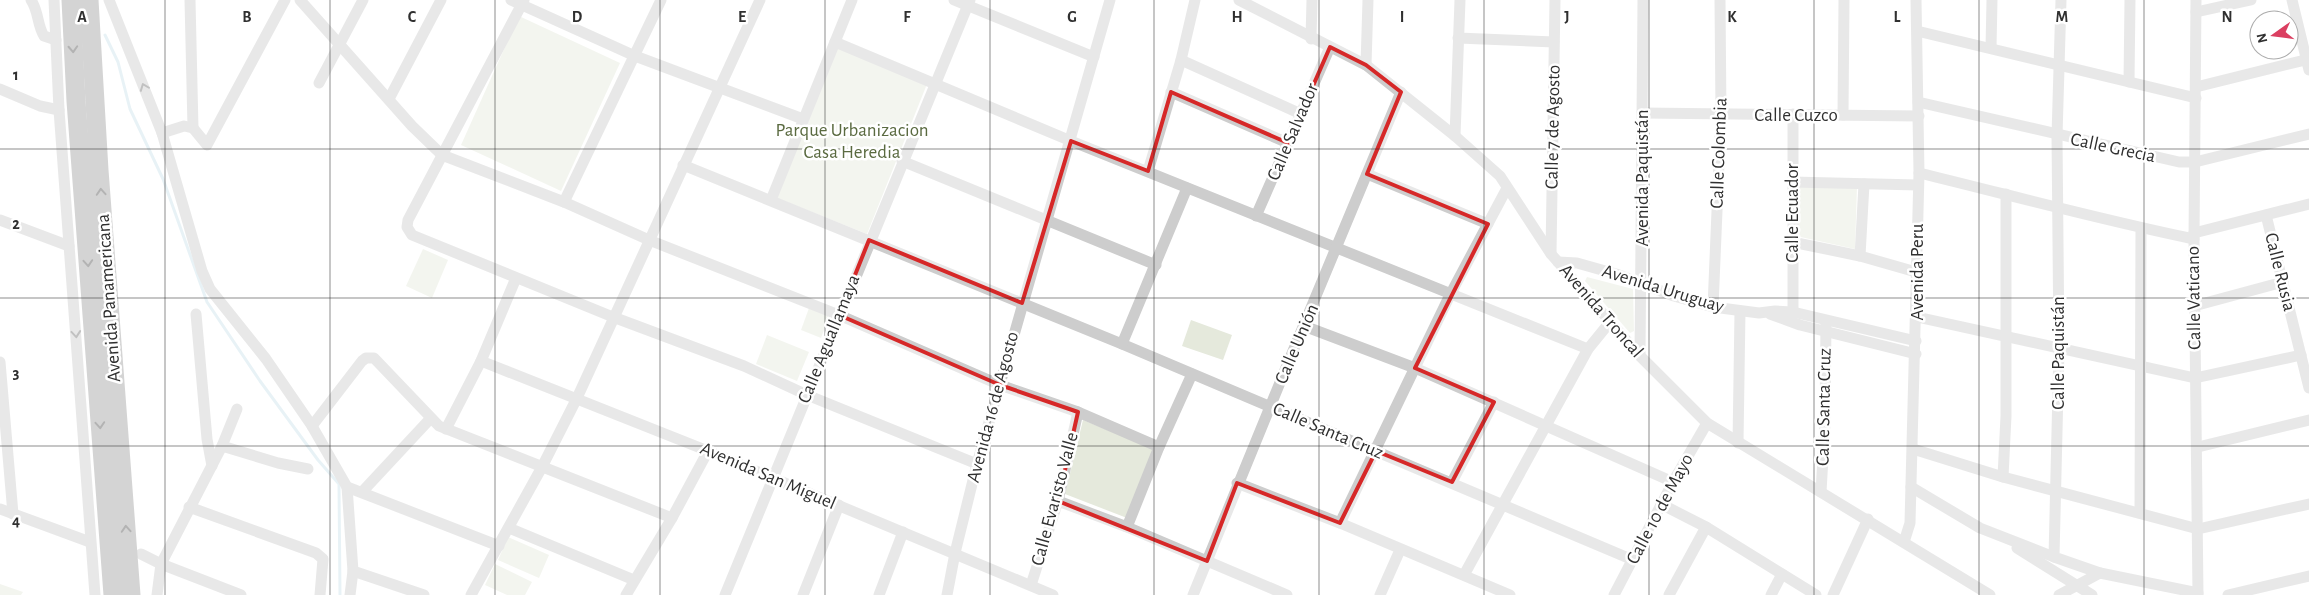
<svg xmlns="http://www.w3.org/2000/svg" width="2309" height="595" font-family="'Alegreya Sans',sans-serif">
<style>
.green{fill:#e5e9dc}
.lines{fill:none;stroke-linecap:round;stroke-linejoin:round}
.stream{stroke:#cde3eb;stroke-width:3}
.minor{stroke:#cdcdcd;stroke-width:11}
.trunk{stroke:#a0a0a0;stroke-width:19}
.oneway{stroke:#575757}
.oneway2{stroke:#777}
.marked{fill:none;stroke:#d62828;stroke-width:4;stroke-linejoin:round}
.grid{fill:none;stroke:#303030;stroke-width:1;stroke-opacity:0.55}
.labels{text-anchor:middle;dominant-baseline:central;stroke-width:5;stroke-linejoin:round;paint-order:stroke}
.street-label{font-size:19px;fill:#303030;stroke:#fff}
.park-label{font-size:19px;fill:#5a6a40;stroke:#fff}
.grid-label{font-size:16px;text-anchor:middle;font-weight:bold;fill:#303030;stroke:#fff;stroke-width:5;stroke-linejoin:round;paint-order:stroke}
</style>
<rect width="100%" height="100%" fill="#fff"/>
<!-- green -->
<g class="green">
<path d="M519 16 620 63 561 191 461 145Z"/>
<path d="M837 47 927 84 867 234 777 198Z"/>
<path d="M1796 186 1857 187 1855 249 1796 236Z"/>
<path d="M423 249 448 260 432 298 406 286Z"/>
<path d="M1587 277 1633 289 1634 331 1630 333 1585 281Z"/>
<path d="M809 308 829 316 821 338 801 330Z"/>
<path d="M1191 320 1232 335 1223 360 1182 346Z"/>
<path d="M767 335 809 352 797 381 756 364Z"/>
<path d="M1083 420 1153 449 1127 518 1065 494Z"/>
<path d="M508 537 549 555 539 578 498 560Z"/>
<path d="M495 564 532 582 525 595H507L485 585Z"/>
<path d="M0 584 23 592 21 595H0Z"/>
</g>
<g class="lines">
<!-- stream -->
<path class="stream" d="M105 35 118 62 130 109 163 179 207 302 260 381 318 460 339 484 340 595"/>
<!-- minor -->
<g class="minor">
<path d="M31 0C39 12 37 25 44 36L56 40"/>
<path d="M54 0 59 110 95 595"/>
<path d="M109 0 162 133 202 271 210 289 266 359 312 426 347 487 499 546"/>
<path d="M190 0 193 128"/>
<path d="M300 0 412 126 442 155 564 202 649 240 839 315 1000 385 1078 412 1159 447"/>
<path d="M511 0 635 56 803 119"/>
<path d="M524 0 408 220 407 227 412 235 613 317 744 366 807 395 977 464"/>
<path d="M954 0 1094 57"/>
<path d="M1239 0 1366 65 1455 136 1500 176 1551 254 1640 356 1707 423 1990 595"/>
<path d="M2061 0 2057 136 2059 348 2054 557 2100 573 2198 593"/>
<path d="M2196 0 2194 239 2198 595"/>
<path d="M2292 0 2309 70"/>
<path d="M2196 12 2251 0"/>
<path d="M1917 31 2196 98"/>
<path d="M1458 38 1554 42"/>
<path d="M1311 39 1312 0"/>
<path d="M835 42 1071 141 1588 349"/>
<path d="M1991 48 1992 0"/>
<path d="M1181 60 1301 114"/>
<path d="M1366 65 1368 0"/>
<path d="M2129 82 2130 0"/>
<path d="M319 83 363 0"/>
<path d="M2196 87 2309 59"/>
<path d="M0 89 40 106 59 110"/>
<path d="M1171 92 1288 143"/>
<path d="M389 99 441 0"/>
<path d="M1918 102 2179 162H2195L2309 134"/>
<path d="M1642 113 1919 116"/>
<path d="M1793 114V312"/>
<path d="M1843 115 1844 0"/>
<path d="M162 133 184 126 193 128 207 145 285 0"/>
<path d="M1455 136 1460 0"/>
<path d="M902 161 1156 265"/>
<path d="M683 165 1122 344 1633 560"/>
<path d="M1148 171 1181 60 1195 0"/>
<path d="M1919 173C2010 195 2101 220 2194 239"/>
<path d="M1367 174 1488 224"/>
<path d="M1792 182 1918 185"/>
<path d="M771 200 852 0"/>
<path d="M564 202 661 0"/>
<path d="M2266 215 2309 388"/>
<path d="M1256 216 1330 47"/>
<path d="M0 220 69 246"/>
<path d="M2194 233 2309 204"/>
<path d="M1792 242 1860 256 1916 272"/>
<path d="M1551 254 1555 0"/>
<path d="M1860 256 1864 184"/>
<path d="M1558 262 1577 263 1616 274 1674 296 1713 307 1759 313 1775 311 1793 312 1916 341"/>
<path d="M2194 306 2283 282"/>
<path d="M1713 307 1721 115 1720 0"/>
<path d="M196 314 207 439 212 466"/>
<path d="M1770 314 1800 325 1916 354"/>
<path d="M1917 317 2195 378 2301 355"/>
<path d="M1304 326 1415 368 1673 482"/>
<path d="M1122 344 1187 188"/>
<path d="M1640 356 1643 0"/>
<path d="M481 361 708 451 1053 595"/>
<path d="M0 362 13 514"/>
<path d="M312 426 362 361 366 358H374L439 426 672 518"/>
<path d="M446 429 481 361 516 278"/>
<path d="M1738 443 1740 311"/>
<path d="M222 446 237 409"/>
<path d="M2198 447 2309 420"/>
<path d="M1913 449 2003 477 2198 529 2309 504"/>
<path d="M2003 477 2006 416V194"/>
<path d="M1452 482 1494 402"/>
<path d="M1237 483 1340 523 1510 595"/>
<path d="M347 487 353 571 350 595"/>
<path d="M1911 487 1980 528 2054 557"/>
<path d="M362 492 430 419"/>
<path d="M1821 492 1825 423 1826 321"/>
<path d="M1058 501 1127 527 1287 595"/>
<path d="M1661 504 1706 527 1816 595"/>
<path d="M189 507 316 553 323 559 320 595"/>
<path d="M0 509 90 542"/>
<path d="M2140 513 2141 228"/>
<path d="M1340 523 1450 295 1507 188"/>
<path d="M1127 527 1159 447 1192 374"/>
<path d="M509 528 634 580"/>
<path d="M1904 542 1910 523 1919 173 1916 0"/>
<path d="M2017 548 2092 595"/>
<path d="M141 554 161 564 241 595"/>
<path d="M353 571 424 595"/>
<path d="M1464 575 1588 349 1610 322"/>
<path d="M1031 585 1058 501 1078 412"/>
<path d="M157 595 161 564 222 446 278 463 308 469"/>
<path d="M471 595 542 467 577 398 760 0"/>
<path d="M626 595 672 518 708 451"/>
<path d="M725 595 970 0"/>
<path d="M803 595 839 505"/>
<path d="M879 595 903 532"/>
<path d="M947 595 955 553 977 464 1110 0"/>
<path d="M1193 595C1261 427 1331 259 1401 92"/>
<path d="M1380 595 1400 550"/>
<path d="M1614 595 1673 482 1707 423"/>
<path d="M1669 595 1706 527"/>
<path d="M1771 595 1782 574"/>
<path d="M1833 595 1868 519"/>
<path d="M2059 595 2100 573"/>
<path d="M2228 595 2309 576"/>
</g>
<!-- trunk -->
<g class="trunk">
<path d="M71 0 76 101 113 595"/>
<path d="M89 0 99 170 131 595"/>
</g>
</g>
<!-- one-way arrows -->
<defs><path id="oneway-chevron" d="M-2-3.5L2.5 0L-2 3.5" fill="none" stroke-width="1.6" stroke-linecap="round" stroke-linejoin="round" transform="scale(1.25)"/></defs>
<g class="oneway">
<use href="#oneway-chevron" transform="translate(73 49) rotate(87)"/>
<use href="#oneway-chevron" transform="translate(101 192) rotate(-94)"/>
<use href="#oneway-chevron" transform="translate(88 263) rotate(86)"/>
<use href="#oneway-chevron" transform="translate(100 425) rotate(86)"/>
<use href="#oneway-chevron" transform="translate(126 529) rotate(-94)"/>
</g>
<g class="oneway2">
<use href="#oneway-chevron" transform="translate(144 87) rotate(-111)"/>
<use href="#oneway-chevron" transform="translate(76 334) rotate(85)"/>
</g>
<!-- marked area -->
<path d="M0 0H2309V595H0ZM1330 47 1366 65 1401 92 1367 174 1488 224 1415 368 1494 402 1452 482 1376 451 1340 523 1237 483 1207 561 1058 501 1078 412 1000 385 839 315 869 240 1022 303 1071 141 1148 171 1171 92 1288 143Z" fill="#fff" fill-opacity=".55" fill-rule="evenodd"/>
<path class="marked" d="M1330 47 1366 65 1401 92 1367 174 1488 224 1415 368 1494 402 1452 482 1376 451 1340 523 1237 483 1207 561 1058 501 1078 412 1000 385 839 315 869 240 1022 303 1071 141 1148 171 1171 92 1288 143Z"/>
<!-- grid -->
<path class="grid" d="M165 0V595M330 0V595M495 0V595M660 0V595M825 0V595M990 0V595M1154 0V595M1319 0V595M1484 0V595M1649 0V595M1814 0V595M1979 0V595M2144 0V595M0 149H2309M0 298H2309M0 446H2309"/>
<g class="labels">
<!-- street labels -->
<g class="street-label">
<text x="1796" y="115">Calle Cuzco</text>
<text transform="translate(1553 127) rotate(-89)">Calle 7 de Agosto</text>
<text transform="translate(1293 132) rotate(-67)">Calle Salvador</text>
<text transform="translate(2113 148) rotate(12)">Calle Grecia</text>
<text transform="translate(1719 153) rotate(-88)">Calle Colombia</text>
<text transform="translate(1642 178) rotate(-90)">Avenida Paquistán</text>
<text transform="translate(1792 213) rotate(-90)">Calle Ecuador</text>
<text transform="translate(1917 272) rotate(-90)">Avenida Peru</text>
<text transform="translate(2280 272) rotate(76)">Calle Rusia</text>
<text transform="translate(1663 289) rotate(17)">Avenida Uruguay</text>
<text transform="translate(109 298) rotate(-94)">Avenida Panamericana</text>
<text transform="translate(2194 298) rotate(-91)">Calle Vaticano</text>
<text transform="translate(1601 311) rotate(49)">Avenida Troncal</text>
<text transform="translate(829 339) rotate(-68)">Calle Aguallamaya</text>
<text transform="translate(1297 344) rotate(-67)">Calle Unión</text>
<text transform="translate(2058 353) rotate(-90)">Calle Paquistán</text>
<text transform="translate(993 407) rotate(-75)">Avenida 16 de Agosto</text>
<text transform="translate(1824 407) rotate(-89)">Calle Santa Cruz</text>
<text transform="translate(1328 431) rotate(23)">Calle Santa Cruz</text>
<text transform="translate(768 476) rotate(23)">Avenida San Miguel</text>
<text transform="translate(1055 499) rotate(-75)">Calle Evaristo Valle</text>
<text transform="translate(1660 509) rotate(-62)">Calle 10 de Mayo</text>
</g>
<!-- park labels -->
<g class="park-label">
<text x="852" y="130">Parque Urbanizacion<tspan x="852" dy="22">Casa Heredia</tspan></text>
</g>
</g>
<g class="grid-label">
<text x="82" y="22">A</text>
<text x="247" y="22">B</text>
<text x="412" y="22">C</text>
<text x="577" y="22">D</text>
<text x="742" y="22">E</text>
<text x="907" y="22">F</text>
<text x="1072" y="22">G</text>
<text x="1237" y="22">H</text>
<text x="1402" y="22">I</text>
<text x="1567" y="22">J</text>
<text x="1732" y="22">K</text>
<text x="1897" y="22">L</text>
<text x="2062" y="22">M</text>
<text x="2227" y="22">N</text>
<text x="16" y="80">1</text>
<text x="16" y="229">2</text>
<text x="16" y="378">3</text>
<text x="16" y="526">4</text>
</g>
<!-- north arrow -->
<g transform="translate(2274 35) rotate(256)"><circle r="24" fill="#ffffff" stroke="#acacac"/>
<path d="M0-4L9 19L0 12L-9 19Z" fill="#db3f61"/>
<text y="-8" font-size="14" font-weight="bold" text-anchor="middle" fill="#303030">N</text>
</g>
</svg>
